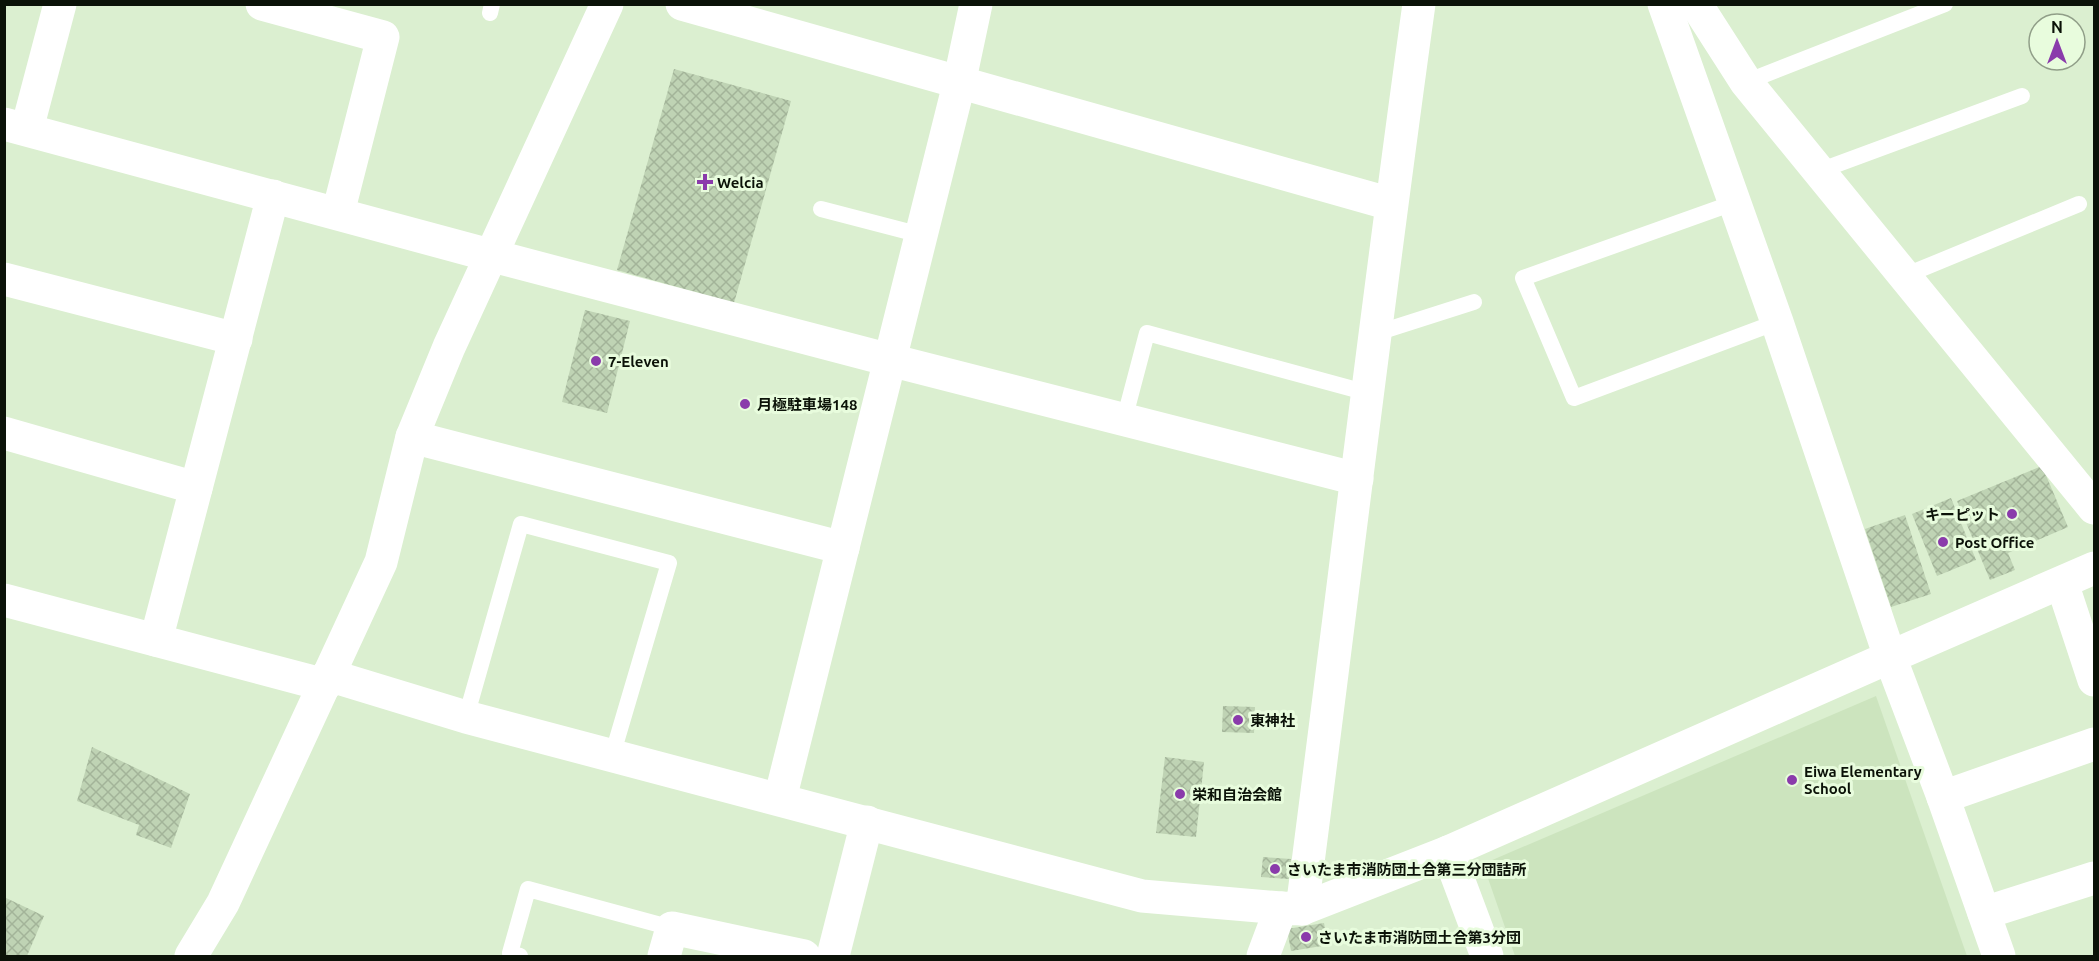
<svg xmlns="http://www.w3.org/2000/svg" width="2099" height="961" font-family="Ubuntu,'Noto Sans JP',sans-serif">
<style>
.built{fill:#cce4be}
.building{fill:url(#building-cross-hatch)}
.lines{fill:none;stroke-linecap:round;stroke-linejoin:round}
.lane{stroke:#fff;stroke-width:16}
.street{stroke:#fff;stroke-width:33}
.poi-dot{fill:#8a3bab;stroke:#e8fcdd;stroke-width:2}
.labels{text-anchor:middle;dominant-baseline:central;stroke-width:6;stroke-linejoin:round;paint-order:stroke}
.poi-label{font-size:15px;font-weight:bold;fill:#0b1208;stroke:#e8fcdd;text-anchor:start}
</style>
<defs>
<pattern id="building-cross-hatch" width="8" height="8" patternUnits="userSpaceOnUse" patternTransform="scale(1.5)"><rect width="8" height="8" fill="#bfd3b4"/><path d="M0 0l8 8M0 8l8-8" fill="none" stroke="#a3b499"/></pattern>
</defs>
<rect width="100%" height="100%" fill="#dbefd0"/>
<!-- built -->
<path class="built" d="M1876 696 1967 956H1515L1483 864Z"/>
<!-- building -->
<g class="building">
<path d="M674 69 791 101 734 303 617 270Z"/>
<path d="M585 310 630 321 607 413 562 402Z"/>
<path d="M2042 466 2068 527 2008 553 2015 570 1990 580 1957 501Z"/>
<path d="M1951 498 1976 560 1937 576 1912 514Z"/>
<path d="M1905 515 1931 594 1891 607 1865 529Z"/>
<path d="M1223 706 1255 707 1254 733 1222 732Z"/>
<path d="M92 747 190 794 171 848 136 835 139 825 77 801Z"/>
<path d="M1165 757 1204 762 1196 837 1156 833Z"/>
<path d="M1263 857 1291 859 1289 879 1261 877Z"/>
<path d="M4 897 44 916 27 956H4Z"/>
<path d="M1324 923 1328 945 1291 951 1287 929Z"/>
</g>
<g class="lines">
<!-- lane -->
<g class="lane">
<path d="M490 13 492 4"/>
<path d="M1746 82 1945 4"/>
<path d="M1819 171 2022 96"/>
<path d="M1736 202 1523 278 1574 398 1777 322"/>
<path d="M821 209 921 235"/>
<path d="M1904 276 2079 204"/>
<path d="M1377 333 1474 302"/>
<path d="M1124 420 1147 333 1368 393"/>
<path d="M466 717 521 524 669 563 612 756"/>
<path d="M520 956 510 953 528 889 672 928"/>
</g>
<!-- street -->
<g class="street">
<path d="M262 4 383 37 338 213"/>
<path d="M682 4 1391 204"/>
<path d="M1696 4 1746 82 2094 508"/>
<path d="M4 124 493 256 890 360 1357 479"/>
<path d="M27 129 60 4"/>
<path d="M4 279 236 339"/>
<path d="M4 433 196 488"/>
<path d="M412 437 843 548"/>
<path d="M2062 583 2094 680"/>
<path d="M4 600 325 685"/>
<path d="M156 640 273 196"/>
<path d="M328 675 466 717 1142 896 1281 908"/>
<path d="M1943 797 2094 744"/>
<path d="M780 799 959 84 976 4"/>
<path d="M1448 852 1487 956"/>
<path d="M1302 909 1448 852 1890 657 1777 322 1664 4"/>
<path d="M1984 913 2094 878"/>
<path d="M191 956 223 903 381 562 412 437 449 347 607 4"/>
<path d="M664 956 672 928 804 956"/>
<path d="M833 956 867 822"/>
<path d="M1263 956 1281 908 1302 909C1341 608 1377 305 1419 4"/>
<path d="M1999 956 1943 797 1890 657 2094 568"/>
</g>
</g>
<!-- markers -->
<g class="poi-dot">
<path d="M702 173h6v6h6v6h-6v6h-6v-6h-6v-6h6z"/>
<circle cx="596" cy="361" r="6"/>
<circle cx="745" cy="404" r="6"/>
<circle cx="2012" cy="514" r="6"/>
<circle cx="1943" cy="542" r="6"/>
<circle cx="1238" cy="720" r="6"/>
<circle cx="1792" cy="780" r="6"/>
<circle cx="1180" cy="794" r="6"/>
<circle cx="1275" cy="869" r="6"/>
<circle cx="1306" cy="937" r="6"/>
</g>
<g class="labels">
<!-- poi labels -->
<g class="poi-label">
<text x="717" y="182">Welcia</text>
<text x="608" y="361">7-Eleven</text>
<text x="757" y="404">月極駐車場148</text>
<text x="2000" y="514" text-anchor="end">キーピット</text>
<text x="1955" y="542">Post Office</text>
<text x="1250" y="720">東神社</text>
<text x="1804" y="771">Eiwa Elementary<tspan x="1804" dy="17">School</tspan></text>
<text x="1192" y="794">栄和自治会館</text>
<text x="1287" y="869">さいたま市消防団土合第三分団詰所</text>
<text x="1318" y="937">さいたま市消防団土合第3分団</text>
</g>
</g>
<!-- border -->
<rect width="2099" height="961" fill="none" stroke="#0b1208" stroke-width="12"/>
<!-- north arrow -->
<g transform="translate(2057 42)"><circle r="28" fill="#e8fcdd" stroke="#909e88" stroke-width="1.5"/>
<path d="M0-4.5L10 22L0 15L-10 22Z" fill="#8a3bab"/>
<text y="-9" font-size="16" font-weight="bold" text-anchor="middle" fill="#0b1208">N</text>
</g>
</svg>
